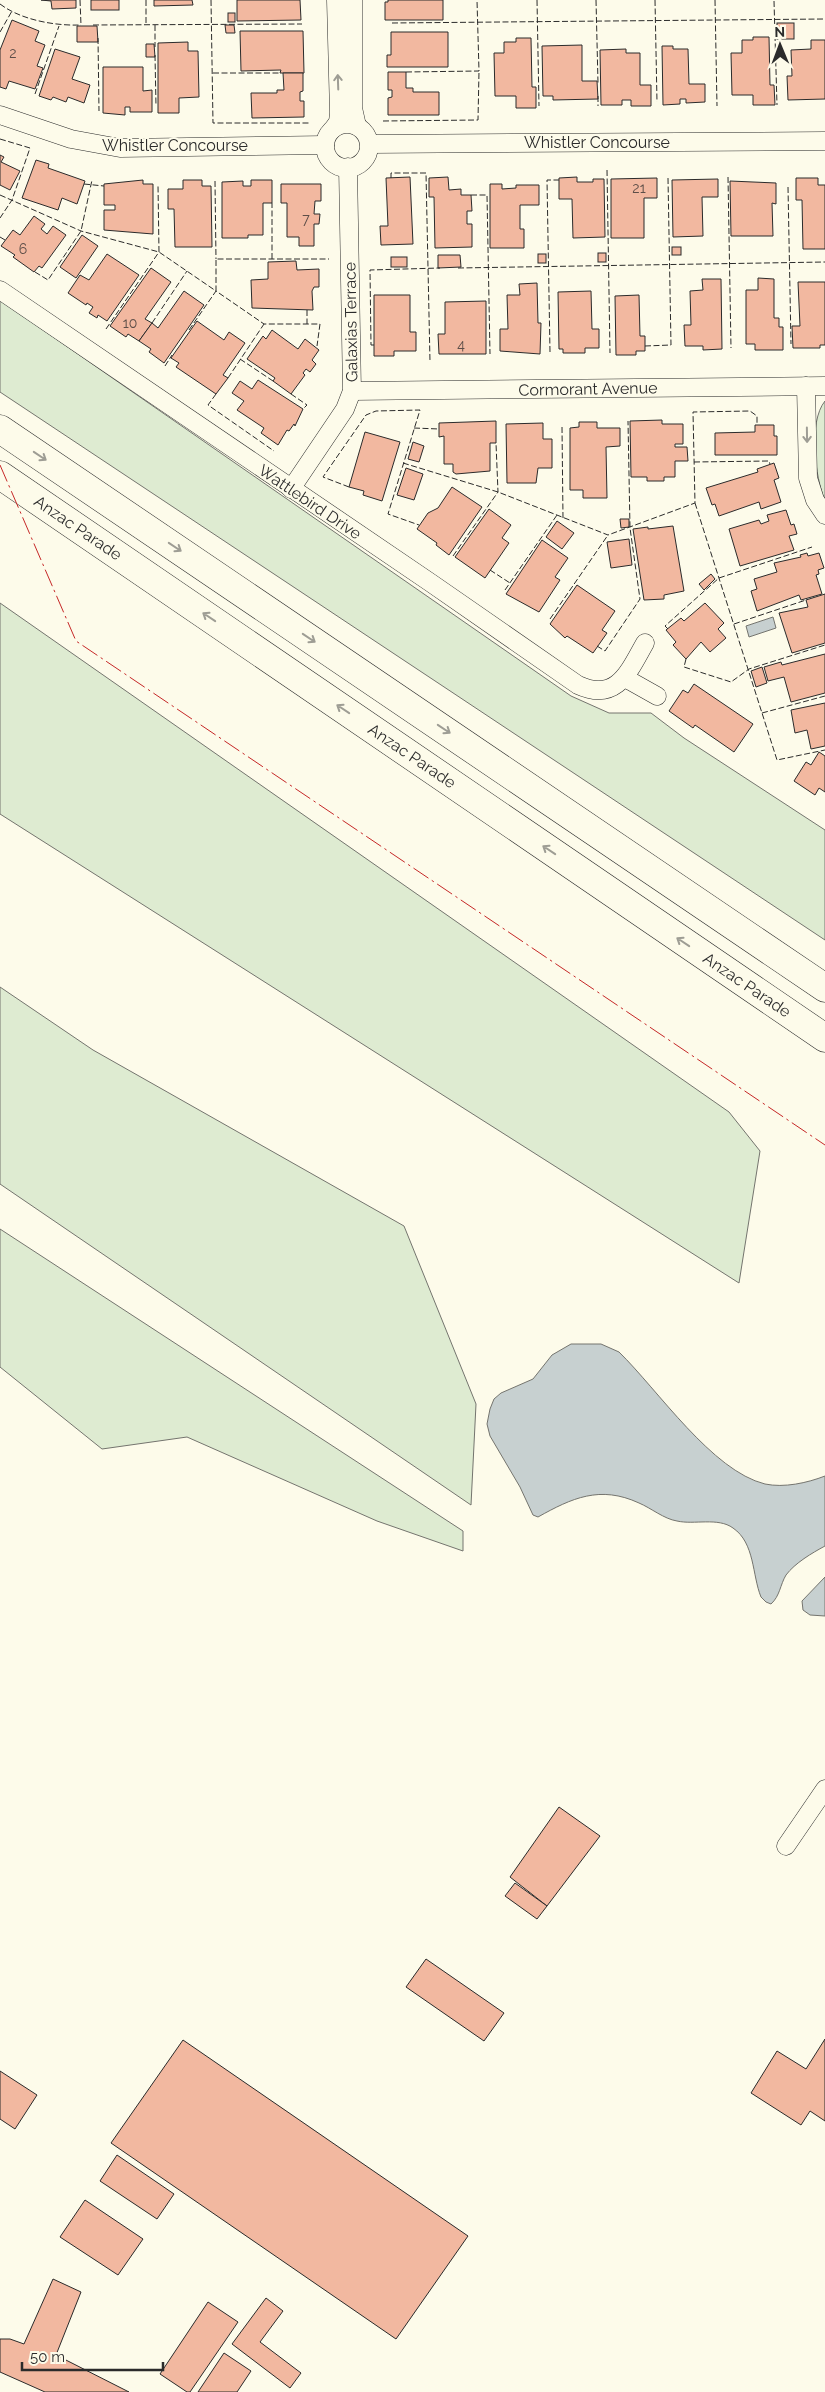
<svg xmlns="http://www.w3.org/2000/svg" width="825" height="2392" font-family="Raleway,sans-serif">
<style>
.green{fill:#deebd1;stroke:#74746e}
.water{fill:#c7d0d0;stroke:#74746e}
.building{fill:#f2b8a0;stroke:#2b2b2b}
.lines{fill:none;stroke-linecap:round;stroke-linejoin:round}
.minor-casing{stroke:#2b2b2b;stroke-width:19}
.primary-casing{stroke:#2b2b2b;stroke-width:29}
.minor{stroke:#fdfbea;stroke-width:18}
.primary{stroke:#fdfbea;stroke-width:28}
.fence{stroke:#2b2b2b;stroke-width:1;stroke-dasharray:6 2.5;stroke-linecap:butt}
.power{stroke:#c62828;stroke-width:1;stroke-dasharray:18 4 2.5 4;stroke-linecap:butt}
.oneway{stroke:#9e9d94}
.labels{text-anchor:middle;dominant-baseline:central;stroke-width:4;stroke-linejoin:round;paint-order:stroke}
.number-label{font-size:14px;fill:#5d4e48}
.street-label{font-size:16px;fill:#2b2b2b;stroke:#fdfbea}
</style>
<rect width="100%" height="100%" fill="#fdfbea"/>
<!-- green -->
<g class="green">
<path d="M0 300 571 696 609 713H651L684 738 825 830V940L0 392Z"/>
<path d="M825 401V501C815 477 808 422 825 401Z"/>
<path d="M0 603 729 1112 760 1151 739 1283 0 814Z"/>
<path d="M0 987 93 1050 404 1226 476 1404 471 1505 0 1184Z"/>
<path d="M0 1229 463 1531V1551L377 1521 187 1437 102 1449 0 1367Z"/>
</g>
<!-- water -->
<g class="water">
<path d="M773 617 776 628 749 637 746 626Z"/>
<path d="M571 1344H601L619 1352C658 1390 712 1471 765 1484 784 1488 807 1483 825 1476V1546C812 1553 795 1563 786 1575 780 1585 780 1596 771 1604L766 1602 761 1597C752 1575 755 1543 733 1528 718 1517 694 1525 677 1521 664 1519 651 1508 639 1503 600 1485 572 1498 538 1517L533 1515 520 1487 490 1436 487 1424 490 1409 494 1399 501 1393 533 1379 552 1355Z"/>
<path d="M825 1577V1616L810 1615 803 1610 802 1601Z"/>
</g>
<!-- building -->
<g class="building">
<path d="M41 0H76V8L52 9 51 1Z"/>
<rect x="91" y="0" width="28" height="10"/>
<path d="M154 0H192L193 5 154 6Z"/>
<path d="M237 0H300L301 20 237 21Z"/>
<path d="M388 0H443V20H385V2H388Z"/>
<rect x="228" y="13" width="7" height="9"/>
<path d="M12 20 39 31 35 41 45 45 37 66 43 68 35 89 9 81 6 89 0 87V50Z"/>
<rect x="777" y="23" width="17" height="16"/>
<path d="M225 25H234L235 33H226Z"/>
<path d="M77 26H97L98 42H77Z"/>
<path d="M240 31H303L304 73H280L281 70 241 71Z"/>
<path d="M391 32H448V67H387V55H391Z"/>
<path d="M753 37H769L770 85H774L775 105H753V95H732L731 53H742V40H753Z"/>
<path d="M516 38H531L532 87H536V108H516V96H495L494 53H504V42H516Z"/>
<path d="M811 40H825V99L788 100 787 76H792L791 50 811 49Z"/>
<path d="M188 42V51H198L199 97 179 98V113H158V43Z"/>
<path d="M146 44H154L155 57H146Z"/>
<path d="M582 45V81H597L598 99 553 100V96H543L542 46Z"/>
<path d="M662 46H673V49H688L689 84H705V102L686 103V99H680V104L663 105Z"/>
<path d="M55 49 80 57 72 79 90 85 84 103 68 97 66 102 53 97 51 100 39 96Z"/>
<path d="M626 49V53H640V85H651V106H631V100H622V105H601L600 50Z"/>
<path d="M103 67H143V91L152 90V112H130V107H125V115L103 113Z"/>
<path d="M388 72H406V88H413V92H439V115H388V98L392 97V90H388Z"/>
<path d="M283 73H303V91L300 92V101H304V117L252 118 251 93H277V90H284Z"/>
<path d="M0 155 4 157 1 162 20 171 10 190 0 185Z"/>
<path d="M36 160 49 164 48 168 85 181 77 204 62 198 58 210 22 198Z"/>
<path d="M410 177 413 244 381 245 380 226H388L386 178Z"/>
<path d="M448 177 449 190 461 189V195H471L472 211H467V224H472V247L435 248 434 197H429V178Z"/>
<path d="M577 177V182H593V179H604L605 237 573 238 572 199H559V178Z"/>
<path d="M657 178V198H644V238H611V179Z"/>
<path d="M796 178H818V185H825V249H803L802 200H796Z"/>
<path d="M718 179V197H702L703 236 673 237 672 180Z"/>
<path d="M143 180V184H153V234L104 230V210H115V205H104V184Z"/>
<path d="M183 180H202V186H211L212 247H175L174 209H168V189H183Z"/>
<path d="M251 180H272V203H263V235H248V238H222V182L243 181V186H251Z"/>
<path d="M730 181 776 183V204L772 203 773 236H731Z"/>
<path d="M281 184H321V201H315L314 214H320L319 224H314V246H299V237H287V203H281Z"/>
<path d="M490 184H502V189L516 188V185H539V205H520V229H524V248H490Z"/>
<path d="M34 216 45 224 41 229 47 234 53 226 66 235 42 268 39 266 34 272 13 257 15 255 1 246 13 230 20 235Z"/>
<path d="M82 235 98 246 76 278 60 267Z"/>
<rect x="672" y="247" width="9" height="8"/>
<rect x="598" y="253" width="8" height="9"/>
<path d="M107 254 139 275 107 321 98 315 97 318 89 313 93 307 87 303 86 305 68 293 80 275 89 280Z"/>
<rect x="538" y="254" width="8" height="9"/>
<path d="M438 255H460L461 267 438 268Z"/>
<rect x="391" y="257" width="16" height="10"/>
<path d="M296 261 297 270 319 269V287H314L312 291 313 310 252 308 251 280 268 279V262Z"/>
<path d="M151 268 171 282 145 319 152 323 139 341 128 334 126 337 110 326Z"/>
<path d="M758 278 774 279V318H779V327H783V350H755V344H746V290H758Z"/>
<path d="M702 279H721L722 349 703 350V346H685L684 325H691L690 291 703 290Z"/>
<path d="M798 282H825V345H820V348H793L792 326H800Z"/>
<path d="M537 283 538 323H541L540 354 500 351V329H508L507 295H520L519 284Z"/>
<path d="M184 291 204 305 164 363 149 352 151 349 139 341 152 323 158 328Z"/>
<path d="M591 291 592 329H599V348H585V353H563V349H559L558 292Z"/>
<path d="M374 295H410V332H416V351H394V356H374Z"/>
<path d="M639 295 640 336H645V351H636V355H616L615 296Z"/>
<path d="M486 301V354H439L438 334H445V302Z"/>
<path d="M197 321 224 340 229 332 245 343 223 375 228 378 216 394 176 367 179 363 171 358Z"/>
<path d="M272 330 298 349 305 339 319 350 312 360 316 364 310 372 306 369 303 373 305 375 291 394 273 381 275 378 247 359 263 336 266 339Z"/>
<path d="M258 380 303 409 295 426 294 424 289 431 287 430 278 445 261 433 264 428 237 410 244 401 232 393 240 381 252 389Z"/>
<path d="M662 420V424H683V444H675V447H687L688 461H675V477H664V481H647V477H631L630 421Z"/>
<path d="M496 421V443H490V471L456 474 453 472V464H444V436L439 437V423Z"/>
<path d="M579 422H597V428H620V446L606 447 607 498H583V490H570V428L579 427Z"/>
<path d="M543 423V439H552V468H538L536 483H507L506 424Z"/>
<path d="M755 425H774V436H777V455H715V433L755 432Z"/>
<path d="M365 432 400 442 382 501 363 495 364 491 349 487Z"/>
<path d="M413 442 424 446 419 462 408 459Z"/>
<path d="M774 463 779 478 774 480 781 502 761 509 759 502 719 516 715 504 712 505 706 488 758 472 757 469Z"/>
<path d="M406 468 423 474 414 500 397 495Z"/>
<path d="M452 487 482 507 449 555 436 545 437 543 417 529 428 513 438 508Z"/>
<path d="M489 509 511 525 502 538 509 543 485 578 455 557Z"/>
<path d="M786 510 791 525 794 524 797 534 789 536 794 550 740 566 729 529 759 520 761 524 769 521 767 515Z"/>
<path d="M620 519H629V527L621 528Z"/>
<path d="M557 521 574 533 562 549 546 537Z"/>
<path d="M673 526 684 591 664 595V599L644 600 633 529 648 527V529Z"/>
<path d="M629 539 632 565 611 568 607 542Z"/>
<path d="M542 540 568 558 555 577 560 580 539 612 506 594Z"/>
<path d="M807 553 808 556 819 553 824 568 818 570 819 574 816 575 822 594 801 600 799 595 757 611 751 591 757 589 754 579 777 572 774 563 801 557 800 555Z"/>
<path d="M711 574 715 579 704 590 699 584Z"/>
<path d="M577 585 615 611 602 630 607 633 593 653 567 636 565 638 550 624Z"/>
<path d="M825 594V643L792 653 779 613 808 607 806 600Z"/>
<path d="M705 603 724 623 718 629 726 638 710 652 701 642 686 659 673 645 676 642 666 630 681 618 684 621Z"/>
<path d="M825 654V693L791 702 784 677 768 681 764 667 781 662 782 665Z"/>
<path d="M762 667 767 683 756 687 751 671Z"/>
<path d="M694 684 753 724 734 752 695 725 693 728 669 711 683 690 688 693Z"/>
<path d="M825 703V746L811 749 807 730 795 733 791 710Z"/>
<path d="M819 752 825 756V792L819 788 815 795 794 781 806 762 811 765Z"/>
<path d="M559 1807 600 1836 547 1906 510 1877Z"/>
<path d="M515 1883 547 1906 537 1919 505 1896Z"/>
<path d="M426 1959 504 2013 484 2041 406 1987Z"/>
<path d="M825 2039V2121L810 2111 801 2125 751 2093 777 2051 806 2069Z"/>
<path d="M183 2040 468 2236 396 2339 111 2143Z"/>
<path d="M0 2071 37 2095 15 2129 0 2119Z"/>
<path d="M117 2155 174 2194 157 2219 100 2181Z"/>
<path d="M85 2200 143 2239 118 2275 60 2237Z"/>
<path d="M53 2279 81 2292 56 2355 129 2392H45L0 2372V2339H10L24 2344Z"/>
<path d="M266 2298 283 2311 260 2342 301 2373 290 2388 232 2344Z"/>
<path d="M208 2302 238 2322 190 2392H187L160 2374Z"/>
<path d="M224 2353 251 2371 237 2392H198Z"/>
</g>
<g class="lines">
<defs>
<g id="minor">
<path d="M353 0V108L357 126"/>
<path d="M0 115 71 139 120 148 325 145"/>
<circle cx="347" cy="146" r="22"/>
<path d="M333 129 338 122 339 113 336 0"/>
<path d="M369 144 825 141"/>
<path d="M0 290 431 583 578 685C617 703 629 671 645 643"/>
<path d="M806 386 808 478 815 500 825 515"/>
<path d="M352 391 825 386"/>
<path d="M291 489 345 409 352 391 348 167"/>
<path d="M625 678 657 696"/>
<path d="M786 1846 825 1789"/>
</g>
<g id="primary">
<path d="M0 429 825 988"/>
<path d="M0 475 825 1038"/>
</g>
</defs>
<!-- minor casing -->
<use href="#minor" class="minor-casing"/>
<!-- primary casing -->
<use href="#primary" class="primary-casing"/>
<!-- minor -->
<use href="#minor" class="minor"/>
<!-- primary -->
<use href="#primary" class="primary"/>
<!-- fence -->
<g class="fence">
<path d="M80 0 81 25"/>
<path d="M146 0V25"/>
<path d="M211 0 213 123H309"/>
<path d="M537 0 539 106"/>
<path d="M596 0 598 83"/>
<path d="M655 0 657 102"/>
<path d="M715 0 717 106"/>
<path d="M774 1 777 105"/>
<path d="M0 4C21 20 55 26 81 25"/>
<path d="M392 23 825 19"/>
<path d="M93 25 302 24"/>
<path d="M155 25V47"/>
<path d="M0 32 12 11"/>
<path d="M98 38 99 111"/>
<path d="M155 55 156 106"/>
<path d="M406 72 479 71 477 0"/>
<path d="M213 73H280"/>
<path d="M35 94 59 26"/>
<path d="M598 96V106"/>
<path d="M383 121 478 120 479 71"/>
<path d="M0 139 30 148 12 200 0 218"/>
<path d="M607 170 610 353"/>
<path d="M728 177 731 348"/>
<path d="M391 178V173H426L430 362"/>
<path d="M215 181 216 259"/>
<path d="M84 184 104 186"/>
<path d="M788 187 791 344"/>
<path d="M0 195 81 231 159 252 216 291V259H329"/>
<path d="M471 195H487L490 354"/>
<path d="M0 237 5 240"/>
<path d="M272 259V203"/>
<path d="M458 268 825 262"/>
<path d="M35 272 48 280 81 231 92 180"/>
<path d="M307 310V324"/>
<path d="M152 323 187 271"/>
<path d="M106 329 159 252 158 185"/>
<path d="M189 330 216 291 264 324H320L317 346"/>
<path d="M374 345H371L370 270 440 268"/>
<path d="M645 346 671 345 668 178"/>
<path d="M550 352 547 180H559"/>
<path d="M240 359 273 381"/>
<path d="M165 366 172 355"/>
<path d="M228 378 264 324"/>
<path d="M216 394 208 405 274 451"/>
<path d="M291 394 307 405 303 409"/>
<path d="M562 427 563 518"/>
<path d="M414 428 439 429"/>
<path d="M694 462 769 461 770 464"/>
<path d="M403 463 498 492 608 535 695 503 693 412 750 411 757 416V425"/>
<path d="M349 487 323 477 366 415 376 411 420 410 388 514 419 525"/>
<path d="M695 503 777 760 825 750"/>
<path d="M453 556 498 492 496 443"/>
<path d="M490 570 510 583"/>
<path d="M505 590 557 515"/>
<path d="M550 619 608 535"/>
<path d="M734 624 806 600"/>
<path d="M668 629 665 626 719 578 812 547"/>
<path d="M597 646 605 651 640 599 630 528 628 421"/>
<path d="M686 659 684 667 731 682 749 669 825 645"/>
<path d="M762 713 825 696"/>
</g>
<!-- power -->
<path class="power" d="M0 465 76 641 825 1145"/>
</g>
<!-- one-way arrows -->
<defs><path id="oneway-shaft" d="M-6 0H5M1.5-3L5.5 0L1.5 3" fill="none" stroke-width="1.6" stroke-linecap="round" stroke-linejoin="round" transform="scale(1.25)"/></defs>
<g class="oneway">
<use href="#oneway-shaft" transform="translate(338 82) rotate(-92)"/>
<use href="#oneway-shaft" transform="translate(807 435) rotate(89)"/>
<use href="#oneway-shaft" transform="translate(40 456) rotate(34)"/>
<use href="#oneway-shaft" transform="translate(175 547) rotate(34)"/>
<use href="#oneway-shaft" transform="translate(209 617) rotate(-146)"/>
<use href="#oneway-shaft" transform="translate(309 638) rotate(34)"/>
<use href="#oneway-shaft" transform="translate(343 709) rotate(-146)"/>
<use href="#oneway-shaft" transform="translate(444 729) rotate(34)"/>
<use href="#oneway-shaft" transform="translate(549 850) rotate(-146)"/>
<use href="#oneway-shaft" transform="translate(683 942) rotate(-146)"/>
</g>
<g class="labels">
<!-- number labels -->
<g class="number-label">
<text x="13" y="53">2</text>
<text x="639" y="188">21</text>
<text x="306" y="219">7</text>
<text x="23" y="249">6</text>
<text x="130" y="323">10</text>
<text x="461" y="345">4</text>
</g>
<!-- street labels -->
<g class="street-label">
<text x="597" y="142">Whistler Concourse</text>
<text x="175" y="145">Whistler Concourse</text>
<text transform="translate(351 322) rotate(-91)">Galaxias Terrace</text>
<text transform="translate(588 389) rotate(-1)">Cormorant Avenue</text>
<text transform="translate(310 502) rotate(34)">Wattlebird Drive</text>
<text transform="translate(78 528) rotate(34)">Anzac Parade</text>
<text transform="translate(412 756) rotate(34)">Anzac Parade</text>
<text transform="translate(747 985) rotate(34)">Anzac Parade</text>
</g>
</g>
<!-- north arrow -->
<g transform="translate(780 45) rotate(359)" stroke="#fdfbea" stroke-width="4" paint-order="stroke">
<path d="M0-4L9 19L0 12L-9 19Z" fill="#2b2b2b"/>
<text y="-8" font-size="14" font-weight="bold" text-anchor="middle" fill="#2b2b2b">N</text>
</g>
<!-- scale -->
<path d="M22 2362v8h141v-8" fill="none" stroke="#2b2b2b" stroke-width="2.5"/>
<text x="30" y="2362" font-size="15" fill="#2b2b2b" stroke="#fdfbea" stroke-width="4" paint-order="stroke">50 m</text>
</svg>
